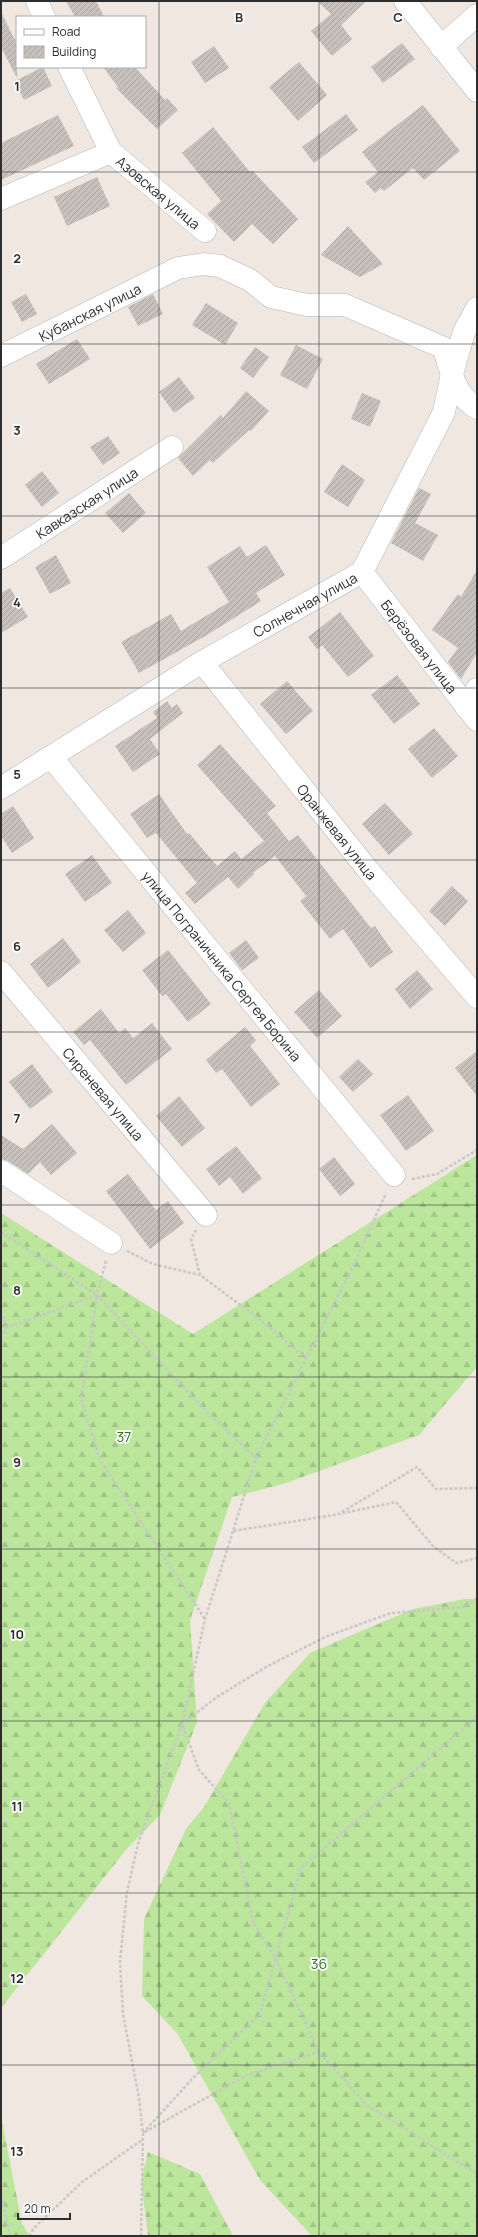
<svg xmlns="http://www.w3.org/2000/svg" width="478" height="2237" font-family="Manrope,sans-serif">
<style>
.forest{fill:url(#forest-firs)}
.building{fill:url(#building-hatch)}
.lines{fill:none;stroke-linecap:round;stroke-linejoin:round}
.minor-casing{stroke:#b3b7c1;stroke-width:23}
.path{stroke:#c8c8c8;stroke-width:2.5;stroke-dasharray:3 2;stroke-linecap:butt}
.minor{stroke:#fff;stroke-width:22}
.grid{fill:none;stroke:#2d2d2d;stroke-width:1;stroke-opacity:0.55}
.labels{text-anchor:middle;dominant-baseline:central;stroke-width:3.5;stroke-linejoin:round;paint-order:stroke}
.street-label{font-size:14px;fill:#2d2d2d;stroke:#fff}
.park-label{font-size:14px;fill:#326e1a;stroke:#fff}
.grid-label{font-size:13px;text-anchor:middle;font-weight:bold;fill:#2d2d2d;stroke:#fff;stroke-width:3.5;stroke-linejoin:round;paint-order:stroke}
</style>
<defs>
<pattern id="forest-firs" width="22" height="20" patternUnits="userSpaceOnUse"><rect width="22" height="20" fill="#bbe69c"/><path d="M5 1l3.5 6h-7zM16 11l3.5 6h-7z" fill="#a1c687"/></pattern>
<pattern id="building-hatch" width="6" height="6" patternUnits="userSpaceOnUse"><rect width="6" height="6" fill="#c7c1bc"/><path d="M-1 1l2-2M0 6l6-6M5 7l2-2" fill="none" stroke="#aba6a2"/></pattern>
</defs>
<rect width="100%" height="100%" fill="#efe7e0"/>
<!-- forest -->
<g class="forest">
<path d="M477 1155 476 1368 419 1435 283 1484 232 1497 190 1620 197 1722 160 1815 125 1851 1 2008V1213L193 1334Z"/>
<path d="M465 1599H477V2236H312L260 2180 177 2033 142 1996 144 1919 186 1829 204 1807 265 1703 310 1653 413 1609Z"/>
<path d="M1 2116 22 2224 30 2236H1Z"/>
<path d="M148 2152 200 2174 233 2236H148L141 2181Z"/>
</g>
<!-- building -->
<g class="building">
<path d="M66 1H96L104 17H75Z"/>
<path d="M317 1H366L341 25 352 39 332 56 311 31 331 14Z"/>
<path d="M1 12 17 44V78L1 47Z"/>
<path d="M402 43 415 59 383 83 371 67Z"/>
<path d="M214 46 229 68 205 83 191 62Z"/>
<path d="M299 62 327 95 298 121 269 87Z"/>
<path d="M43 67 52 86 24 100 15 81Z"/>
<path d="M103 67H135L165 100 167 98 178 110 157 129 116 88 118 87Z"/>
<path d="M423 105 460 151 424 180 413 168 384 191 381 188 375 193 365 182 378 172 362 152Z"/>
<path d="M346 114 358 130 314 163 302 147Z"/>
<path d="M58 115 74 146 1 180V143Z"/>
<path d="M213 127 250 172 252 170 298 219 273 244 252 224 234 242 207 214 221 201 182 153Z"/>
<path d="M97 177 110 206 67 226 54 197Z"/>
<path d="M348 226 383 264 360 277 321 255Z"/>
<path d="M26 294 37 314 22 322 11 302Z"/>
<path d="M153 294 163 314 138 326 128 307Z"/>
<path d="M206 303 238 323 225 345 192 325Z"/>
<path d="M77 339 90 359 49 384 36 364Z"/>
<path d="M296 345 323 359 307 389 280 375Z"/>
<path d="M255 347 269 357 253 378 240 368Z"/>
<path d="M179 377 195 398 174 413 159 392Z"/>
<path d="M246 391 269 411 251 431 249 430 213 463 210 460 193 476 178 458 221 415 223 418Z"/>
<path d="M362 393 381 401 370 427 351 419Z"/>
<path d="M108 436 120 453 103 465 90 447Z"/>
<path d="M342 464 365 480 348 507 324 492Z"/>
<path d="M42 471 59 493 42 507 25 485Z"/>
<path d="M419 488 431 494 415 523 438 535 423 561 391 543Z"/>
<path d="M129 493 146 513 123 533 105 513Z"/>
<path d="M266 545 285 575 256 593 261 601 207 635 139 673 121 642 171 614 181 631 229 602 207 567 240 546 247 557Z"/>
<path d="M56 555 71 583 50 594 35 567Z"/>
<path d="M477 570V653L461 679 448 662 458 648 432 630 458 594 461 597Z"/>
<path d="M10 588 28 617 1 633V593Z"/>
<path d="M340 612 374 656 348 677 322 645 317 649 308 637Z"/>
<path d="M397 675 420 704 394 724 371 695Z"/>
<path d="M287 681 313 711 286 734 260 704Z"/>
<path d="M167 701 172 708 177 704 183 713 150 739 160 754 133 772 115 746 157 718 153 712Z"/>
<path d="M434 728 458 756 432 778 408 749Z"/>
<path d="M220 744 276 806 267 813 289 841 298 835 371 928 375 926 393 952 370 968 343 929 330 939 300 901 306 896 275 856 253 873 254 874 238 889 228 877 195 904 185 893 197 883 156 833 147 838 130 814 159 794 187 834 189 833 217 866 235 851 241 859 264 841 197 765Z"/>
<path d="M385 803 413 834 389 855 362 824Z"/>
<path d="M13 806 34 838 12 853 1 836V814Z"/>
<path d="M92 855 112 883 85 902 65 874Z"/>
<path d="M452 886 468 901 445 926 429 911Z"/>
<path d="M128 910 146 933 123 952 104 930Z"/>
<path d="M63 938 81 962 48 988 30 964Z"/>
<path d="M246 940 259 958 242 970 229 953Z"/>
<path d="M168 950 211 1004 188 1022 166 994 162 996 142 970Z"/>
<path d="M417 970 433 989 410 1009 395 989Z"/>
<path d="M319 990 342 1016 317 1038 294 1012Z"/>
<path d="M101 1009 119 1033 125 1028 133 1038 152 1023 172 1049 126 1085 90 1040 84 1045 73 1032Z"/>
<path d="M245 1027 256 1040 250 1046 280 1084 251 1107 222 1069 216 1073 206 1060Z"/>
<path d="M477 1051V1096L455 1068Z"/>
<path d="M358 1059 373 1074 353 1092 339 1077Z"/>
<path d="M32 1064 53 1092 30 1109 9 1082Z"/>
<path d="M408 1095 434 1131 406 1151 380 1115Z"/>
<path d="M179 1096 205 1128 182 1147 156 1116Z"/>
<path d="M52 1124 77 1153 51 1175 40 1162 28 1174 8 1161 1 1159V1135L23 1149Z"/>
<path d="M236 1146 262 1178 243 1194 230 1177 219 1186 206 1169Z"/>
<path d="M334 1157 355 1184 340 1196 319 1169Z"/>
<path d="M128 1174 156 1210 168 1201 184 1223 150 1249 106 1191Z"/>
</g>
<g class="lines">
<defs>
<g id="minor">
<path d="M37 1 44 17"/>
<path d="M405 1 477 91"/>
<path d="M441 47 477 15"/>
<path id="s1" d="M69 67 111 152 205 231"/>
<path d="M1 199 111 152"/>
<path id="s2" d="M1 356 178 268 204 264 220 266 250 280 271 297 307 305H345L444 348C450 370 455 396 477 408"/>
<path id="s3" d="M1 558 172 447"/>
<path id="s4" d="M362 572 477 720"/>
<path id="s5" d="M202 662 368 870 477 997"/>
<path d="M466 707 477 689"/>
<path id="s6" d="M51 757 394 1175"/>
<path id="s7" d="M1 788 202 662 362 572 444 412 452 374 464 332 477 308"/>
<path id="s8" d="M1 972 206 1215"/>
<path d="M1 1171 111 1243"/>
</g>
</defs>
<!-- minor casing -->
<use href="#minor" class="minor-casing"/>
<!-- path -->
<g class="path">
<path d="M412 1179 437 1174 477 1150"/>
<path d="M196 1230 191 1239 200 1275 266 1324 307 1359"/>
<path d="M1 1232 97 1295 207 1412 256 1458 233 1531 334 1515 396 1502 433 1546 456 1563 477 1558"/>
<path d="M127 1251 153 1264 200 1275"/>
<path d="M97 1296 81 1398 100 1460 205 1619"/>
<path d="M1 1311 6 1328"/>
<path d="M1 1338 6 1328 97 1295 106 1261"/>
<path d="M256 1458 356 1260 386 1193"/>
<path d="M342 1512 417 1467 436 1489 477 1488"/>
<path d="M477 1598 465 1607 391 1613 325 1637 266 1667 217 1697 182 1724 199 1770 229 1803 253 1922 276 1959 319 2052 367 2105 477 2174"/>
<path d="M145 2132 247 2075 319 2052"/>
<path d="M143 2133 193 2078 260 2014 301 1868 477 1717"/>
<path d="M1 2195 10 2236"/>
<path d="M29 2236 34 2228 82 2182 142 2140"/>
<path d="M141 2236 143 2134 139 2098 123 2014 120 1962 127 1892 138 1844 182 1724 205 1619 233 1531"/>
</g>
<!-- minor -->
<use href="#minor" class="minor"/>
</g>
<!-- grid -->
<path class="grid" d="M159 1V2236M319 1V2236M1 172H477M1 344H477M1 516H477M1 688H477M1 860H477M1 1032H477M1 1205H477M1 1377H477M1 1549H477M1 1721H477M1 1893H477M1 2065H477"/>
<g class="labels">
<!-- street labels -->
<g class="street-label">
<text stroke="none"><textPath href="#s1" startOffset="157">Азовская улица</textPath></text>
<text stroke="none"><textPath href="#s2" startOffset="99">Кубанская улица</textPath></text>
<text stroke="none"><textPath href="#s3" startOffset="102">Кавказская улица</textPath></text>
<text stroke="none"><textPath href="#s7" startOffset="355">Солнечная улица</textPath></text>
<text stroke="none"><textPath href="#s4" startOffset="94">Берёзовая улица</textPath></text>
<text stroke="none"><textPath href="#s5" startOffset="217">Оранжевая улица</textPath></text>
<text stroke="none"><textPath href="#s6" startOffset="270">улица Пограничника Сергея Борина</textPath></text>
<text stroke="none"><textPath href="#s8" startOffset="159">Сиреневая улица</textPath></text>
</g>
<!-- park labels -->
<g class="park-label">
<text x="124" y="1436">37</text>
<text x="319" y="1963">36</text>
</g>
</g>
<g class="grid-label">
<text x="239" y="22">B</text>
<text x="398" y="22">C</text>
<text x="17" y="91">1</text>
<text x="17" y="263">2</text>
<text x="17" y="435">3</text>
<text x="17" y="607">4</text>
<text x="17" y="779">5</text>
<text x="17" y="951">6</text>
<text x="17" y="1123">7</text>
<text x="17" y="1295">8</text>
<text x="17" y="1467">9</text>
<text x="17" y="1639">10</text>
<text x="17" y="1811">11</text>
<text x="17" y="1983">12</text>
<text x="17" y="2156">13</text>
</g>
<!-- border -->
<rect width="478" height="2237" fill="none" stroke="#2d2d2d" stroke-width="4"/>
<!-- legend -->
<rect x="16" y="16" width="130" height="52" fill="#ffffff" stroke="#ababab"/>
<rect x="24" y="29" width="20" height="6" fill="#ffffff" stroke="#ababab"/>
<text x="52" y="36" font-size="12" fill="#2d2d2d">Road</text>
<rect x="24" y="46" width="20" height="12" fill="url(#building-hatch)" stroke="#ababab"/>
<text x="52" y="56" font-size="12" fill="#2d2d2d">Building</text>
<!-- scale -->
<path d="M18 2213v6h52v-6" fill="none" stroke="#2d2d2d" stroke-width="2"/>
<text x="24" y="2213" font-size="12" fill="#2d2d2d" stroke="#ffffff" stroke-width="3" paint-order="stroke">20 m</text>
</svg>
